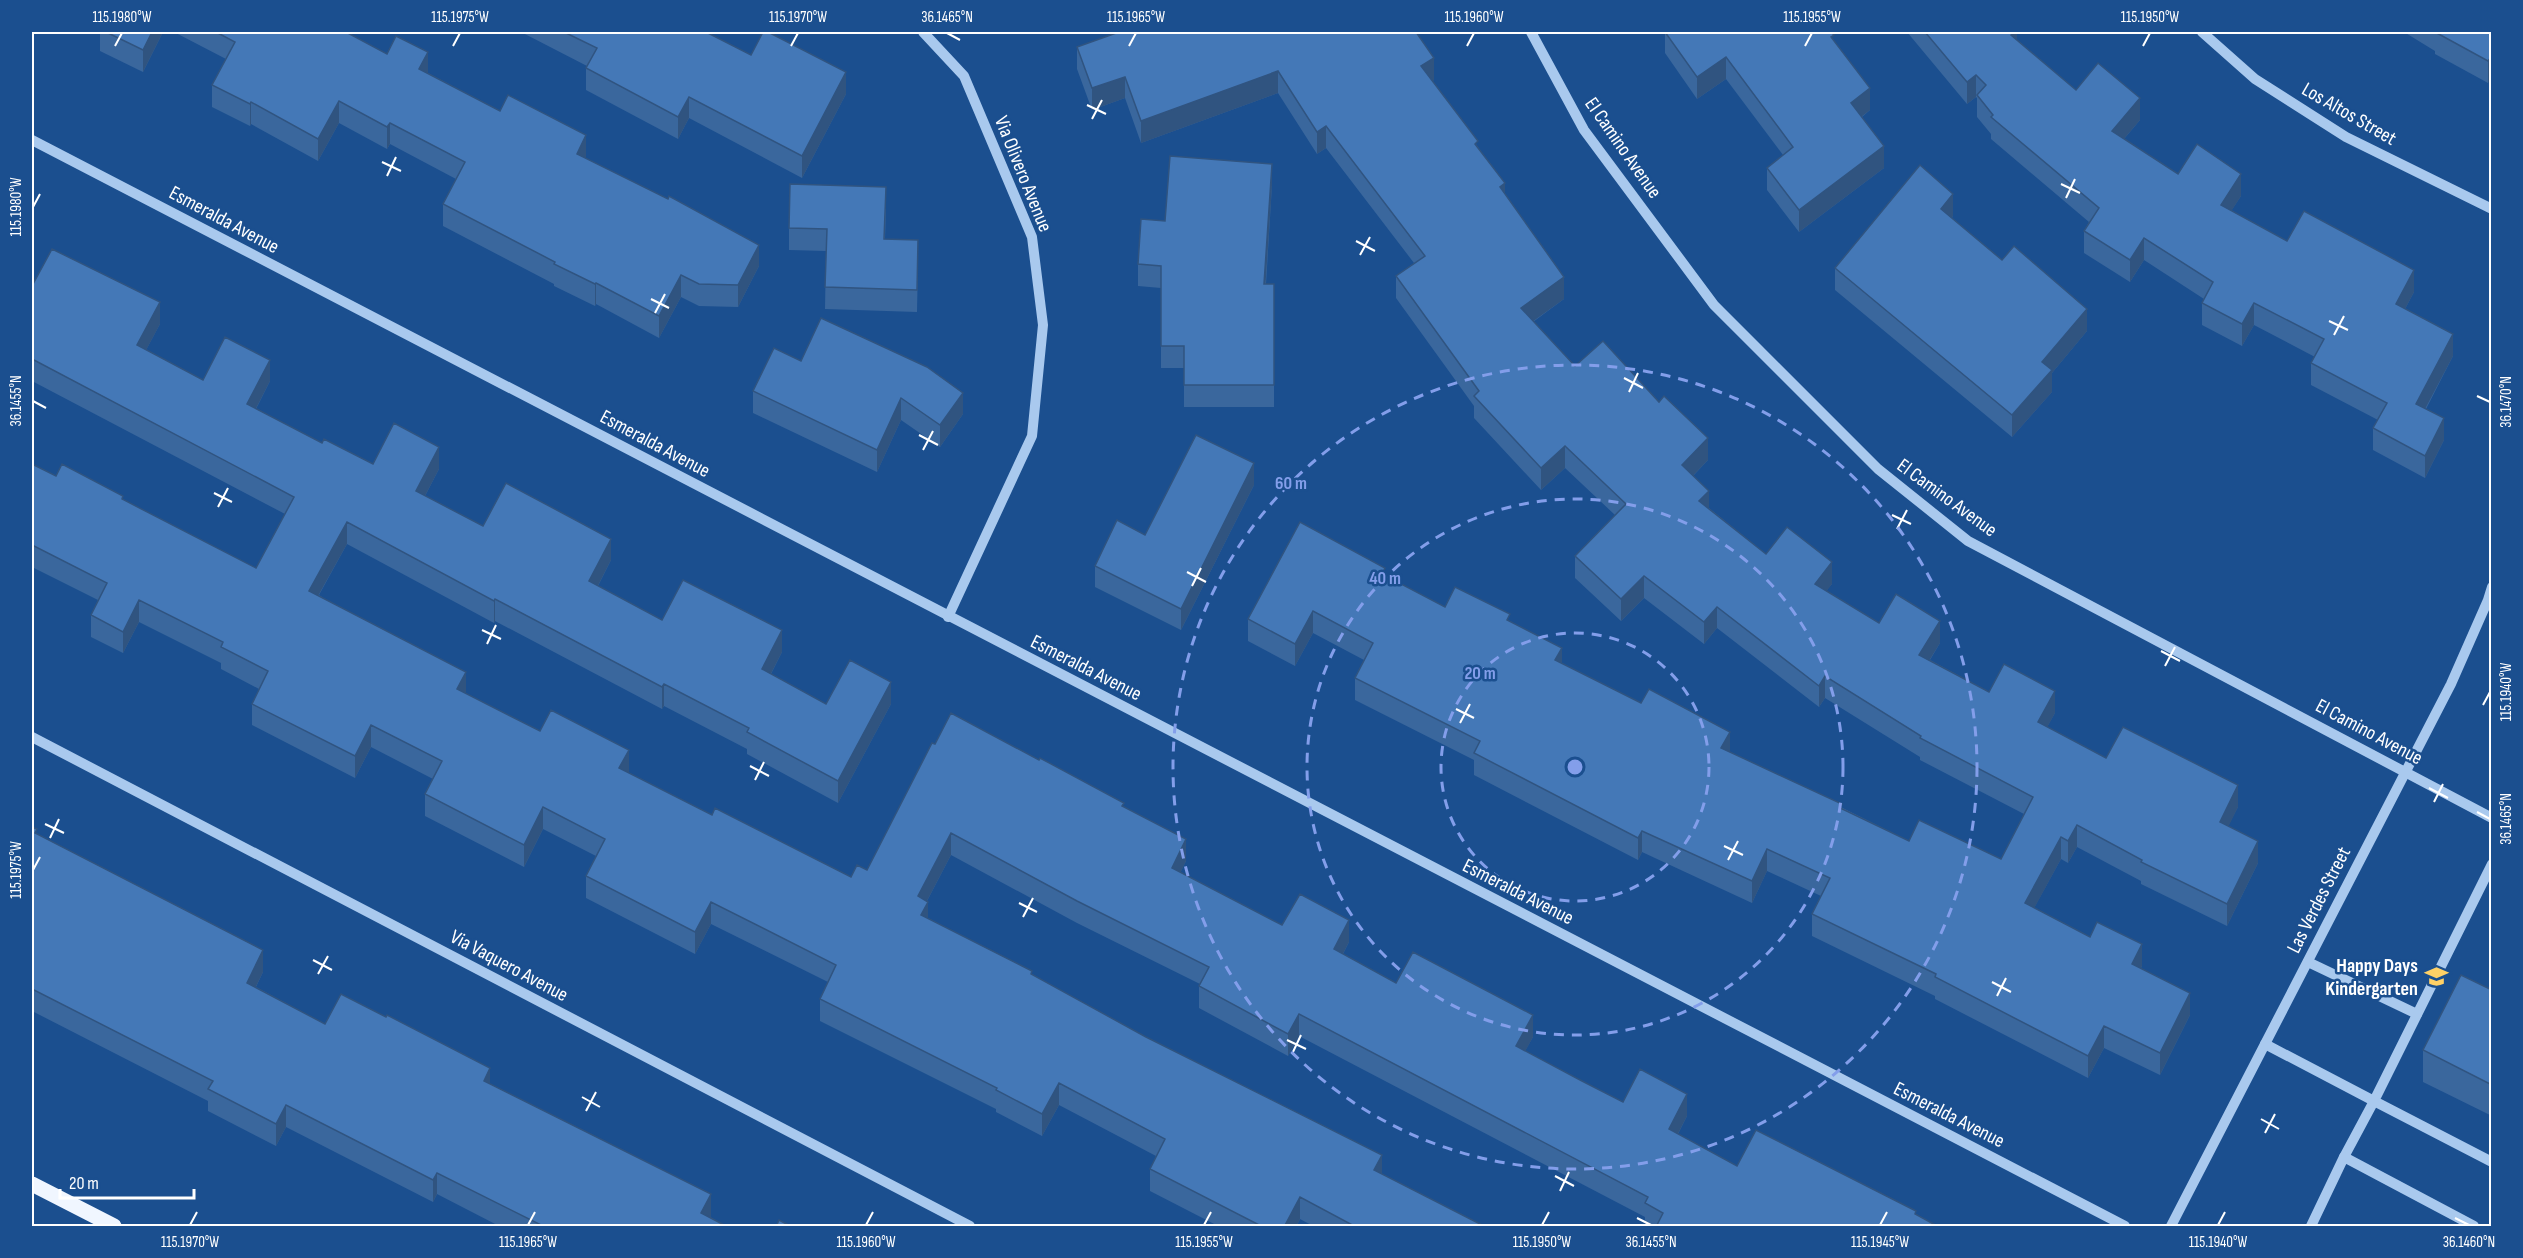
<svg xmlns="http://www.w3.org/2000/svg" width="2523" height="1258" font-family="'Sofia Sans Condensed',sans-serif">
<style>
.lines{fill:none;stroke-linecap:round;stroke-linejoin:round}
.minor{stroke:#a9c9ee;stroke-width:10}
.major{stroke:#f0f6ff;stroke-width:15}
.wall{fill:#3a679d}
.shaded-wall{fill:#305480}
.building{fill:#4478b7;stroke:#305480;stroke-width:1.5}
.ticks{fill:none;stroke:#fff;stroke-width:2}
.ring{fill:none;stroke:#839eea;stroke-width:3;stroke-dasharray:10 8}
.labels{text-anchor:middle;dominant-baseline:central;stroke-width:5;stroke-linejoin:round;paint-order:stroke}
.street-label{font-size:20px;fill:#fff;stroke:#1b4f8f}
.poi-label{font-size:20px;font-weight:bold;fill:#fff;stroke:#1b4f8f;text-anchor:end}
.centre{fill:#839eea;stroke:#1b4f8f;stroke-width:3}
.ring-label{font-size:18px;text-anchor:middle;font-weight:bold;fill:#839eea;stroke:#1b4f8f;stroke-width:5;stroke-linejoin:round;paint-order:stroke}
.neatline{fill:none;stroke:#fff;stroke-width:2}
.ticks-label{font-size:15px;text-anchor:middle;fill:#fff}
</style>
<rect width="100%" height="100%" fill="#1b4f8f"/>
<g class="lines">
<!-- minor -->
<g class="minor">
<path d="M923 32 964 76 1032 237 1043 325 1032 436 948 617"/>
<path d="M1531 32 1584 130 1714 305 1878 469 1968 541 2492 818"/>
<path d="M2202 32 2255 79 2346 137 2492 209"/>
<path d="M32 140 2125 1226"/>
<path d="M32 737 970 1226"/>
<path d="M2492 864 2374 1101 2492 1162"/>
<path d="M2308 962 2417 1014"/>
<path d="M2265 1044 2374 1101 2344 1157"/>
<path d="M2171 1226 2451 684 2488 600 2492 587"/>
<path d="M2311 1226 2344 1157 2474 1226"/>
</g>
<!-- major -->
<path class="major" d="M32 1184 114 1226"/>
</g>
<!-- wall -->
<g class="wall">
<path d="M100 32H163L143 72 100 51Z"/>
<path d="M174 32H346L387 54 428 73 586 157 585 158 759 266 738 307 699 306 681 297 659 338 596 304 595 306 554 286V284L443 226V204L456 179 390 144 387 149 339 123 318 161 251 124 250 126 212 107V85L226 59Z"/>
<path d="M521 32H706L751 55 846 94 802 178 689 118 678 139 586 90V68L587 66Z"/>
<path d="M1665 32 1834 41 1870 110 1862 117 1884 168 1799 232 1767 190V168L1783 155 1726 79 1697 99 1665 53Z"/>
<path d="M1907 32H2017V40L2076 90 2140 120 2124 139 2178 174 2241 196 2231 211 2287 241 2414 292 2405 309 2453 356 2426 409 2444 440 2425 478 2373 450V428L2378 420 2311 385V363L2315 357 2254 325 2242 346 2202 325V303L2204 299 2144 260 2130 282 2084 253V231L2089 222 1991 139V134L1977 117V98L1976 97 1967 104Z"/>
<path d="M2404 32H2492L2488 83 2435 54V51Z"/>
<path d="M1077 47 1434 80 1432 81 1478 147 1564 299 1533 322 1575 366 1708 460 1693 476 1709 508 1766 554 1832 584 1826 591 1879 623 1940 643 1930 660 1989 692 2055 713 2047 727 2106 758 2238 807 2228 826 2258 863 2227 926 2141 884V881L2077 847 2068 863 2061 859 2034 908 2142 966 2141 968 2190 1015 2160 1075 2104 1048 2088 1078 1935 999V996L1812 936V914L1821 896 1767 871 1752 903 1642 852 1638 860 1474 775V760L1355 700V678L1364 660 1313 633 1295 666 1248 641V619L1385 576 1445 607 1510 621 1562 663 1730 752 1909 841 2001 859 2024 814 1920 760V757L1825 698 1819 707 1717 628 1704 644 1644 598 1621 621 1575 578V556L1615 515 1565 468 1541 490 1474 418V406L1396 298V276L1414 263 1326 148 1317 154 1278 93 1141 143 1125 98 1092 110 1077 69Z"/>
<path d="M1272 185 1266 284H1274V407H1184V368H1161V288L1138 286V264L1165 221Z"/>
<path d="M886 209 885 239 918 262 917 312 825 309 826 251 789 250V228Z"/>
<path d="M1953 216 1952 218 2087 331 2052 373V392L2012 437 1835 290V268Z"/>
<path d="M32 286 160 324 146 350 203 380 270 381 256 409 322 443 373 464 439 469 425 496 483 526 611 560 598 586 662 620 782 652 771 674 826 704H891L838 803 747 754V749L664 706 662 709 495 621 494 623 347 544 319 595 466 694 540 731 629 772 628 773 712 815 851 877 867 870 932 743 1124 807 1186 861 1180 873 1282 925 1349 942 1343 954 1396 983 1533 1037 1525 1051 1582 1081 1623 1102 1687 1116 1678 1134 1737 1166 1916 1214 1939 1227H1648L1645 1224V1217L1299 1036 1288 1056 1199 1008V986L1200 984 1077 923 951 855 927 901 928 918 1032 974 1382 1174 1486 1227H1315L1300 1219 1296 1227H1220L1150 1191V1169L1156 1156 1059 1105 1042 1136 996 1112V1109L820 1021V999L828 982 711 924 695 954 586 898V876L596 856 543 829 524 867 425 816V794L433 779 371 747 355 778 252 725V704L259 689 221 669V663L139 622 123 653 91 637V615L98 600 32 567V464L56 476 123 500 256 568 285 514 32 381Z"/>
<path d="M801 361 963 414 940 447 901 420 877 472 753 413V391Z"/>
<path d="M1254 485 1181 630 1095 587V566L1145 535Z"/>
<path d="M32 827 37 834 263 972 256 987 325 1024 490 1085 711 1216 710 1217 728 1227H501L437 1194 433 1202 286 1127 276 1146 208 1111V1101L32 1011Z"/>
<path d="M2492 990V1116L2423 1082V1050Z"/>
</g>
<!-- shaded-wall -->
<g class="shaded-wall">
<path d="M152 32H163L143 72V50Z"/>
<path d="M2015 32H2017V52L2011 35Z"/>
<path d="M428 52V74L419 69Z"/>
<path d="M2492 56V78L2488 83V61Z"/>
<path d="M1726 57V79L1697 99V77Z"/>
<path d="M1434 58V80L1421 88V66Z"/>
<path d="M1278 71V93L1141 143V121Z"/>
<path d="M846 72V94L802 178V156Z"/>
<path d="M1976 75V97L1967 104V82Z"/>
<path d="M1125 77V98L1092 110V88Z"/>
<path d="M1870 88V110L1851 125V103Z"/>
<path d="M689 97V118L678 139V117Z"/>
<path d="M2140 98V120L2112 153V131Z"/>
<path d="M339 101V123L318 161V139Z"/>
<path d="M251 102V124L250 126V104Z"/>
<path d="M390 123V144L387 149V127Z"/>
<path d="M1326 126V148L1317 154V132Z"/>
<path d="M586 135V157L577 175V154Z"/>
<path d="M1884 146V168L1799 232V210Z"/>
<path d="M1272 164V185L1264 306V284Z"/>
<path d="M2241 174V196L2221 227V205Z"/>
<path d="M1505 183V205L1500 187Z"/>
<path d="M1953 194V216L1941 231V209Z"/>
<path d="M2144 238V260L2130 282V260Z"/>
<path d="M759 245V266L738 307V285Z"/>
<path d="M2414 270V292L2396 326V304Z"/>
<path d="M681 275V297L659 338V316Z"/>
<path d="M1564 277V299L1521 330V308Z"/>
<path d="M596 283V304L595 306V284Z"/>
<path d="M160 302V324L137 367V345Z"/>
<path d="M2254 303V325L2242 346V324Z"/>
<path d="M2087 309V331L2052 373V392L2012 437V415L2042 362Z"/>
<path d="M2453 334V356L2416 426V404Z"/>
<path d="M270 360V381L247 426V404Z"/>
<path d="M963 393V414L940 447V425Z"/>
<path d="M901 398V420L877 472V450Z"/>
<path d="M2444 418V440L2425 478V456Z"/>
<path d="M1708 438V460L1682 487V465Z"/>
<path d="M1565 446V468L1541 490V468Z"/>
<path d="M439 447V469L416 513V491Z"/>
<path d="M1254 463V485L1181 630V609Z"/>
<path d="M1709 491V513L1699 501Z"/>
<path d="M347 522V544L309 612V591Z"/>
<path d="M611 539V560L589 603V581Z"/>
<path d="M1832 562V584L1815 606V584Z"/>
<path d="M1644 576V598L1621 621V599Z"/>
<path d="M495 599V621L494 623V601Z"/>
<path d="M139 600V622L123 653V632Z"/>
<path d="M1717 607V628L1704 644V622Z"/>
<path d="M1313 611V633L1295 666V644Z"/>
<path d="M1940 621V643L1919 677V655Z"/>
<path d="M782 630V652L762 691V669Z"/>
<path d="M1562 648V670L1555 660Z"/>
<path d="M466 672V694L457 689Z"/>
<path d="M1825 676V698L1819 707V686Z"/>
<path d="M891 682V704L838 803V781Z"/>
<path d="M664 684V706L662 709V687Z"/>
<path d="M2055 691V713L2038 744V722Z"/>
<path d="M371 725V747L355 778V756Z"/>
<path d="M1730 732V754L1721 748Z"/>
<path d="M629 750V772L619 790V768Z"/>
<path d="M2238 785V807L2220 844V822Z"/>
<path d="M543 807V829L524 867V845Z"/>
<path d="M2077 825V847L2068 863V841Z"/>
<path d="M1642 831V852L1638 860V838Z"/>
<path d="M951 833V855L918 918V896Z"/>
<path d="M2061 837V859L2025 925V903Z"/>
<path d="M1186 839V861L1172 890V868Z"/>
<path d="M2258 841V863L2227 926V904Z"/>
<path d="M1767 849V871L1752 903V881Z"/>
<path d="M711 902V924L695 954V932Z"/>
<path d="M928 902V923L921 915Z"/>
<path d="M1349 920V942L1334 971V949Z"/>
<path d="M2142 944V966L2132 986V964Z"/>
<path d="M263 950V972L247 1005V983Z"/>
<path d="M2190 993V1015L2160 1075V1053Z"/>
<path d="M1299 1014V1036L1288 1056V1034Z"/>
<path d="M1533 1015V1037L1516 1068V1046Z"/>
<path d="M2104 1026V1048L2088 1078V1056Z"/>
<path d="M490 1068V1090L484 1081Z"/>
<path d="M1059 1083V1105L1042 1136V1114Z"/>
<path d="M1687 1094V1116L1669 1151V1129Z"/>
<path d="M286 1105V1127L276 1146V1124Z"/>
<path d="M1382 1155V1176L1374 1170Z"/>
<path d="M437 1173V1194L433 1202V1180Z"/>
<path d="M711 1194V1216L705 1227 701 1213Z"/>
<path d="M1300 1197V1219L1296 1227H1284Z"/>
</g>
<!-- building -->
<g class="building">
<path d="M106 32H152L143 50Z"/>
<path d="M216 32H346L387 54 396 36 428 52 419 69 500 111 508 95 586 135 577 154 668 199 669 196 759 245 738 285 699 284 681 275 659 316 596 283 595 284 554 264 555 262 443 204 465 162 390 123 387 127 339 101 318 139 251 102 250 104 212 85 235 42Z"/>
<path d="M564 32H706L751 55 763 32H768L846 72 802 156 689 97 678 117 586 68 597 48Z"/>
<path d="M1119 32H1416L1434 58 1421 66 1478 141 1475 144 1505 183 1500 187 1564 277 1521 308 1575 366 1603 341 1659 402 1664 396 1708 438 1682 465 1709 491 1699 501 1766 554 1787 527 1832 562 1815 584 1879 623 1896 594 1940 621 1919 655 1989 692 2004 664 2055 691 2038 722 2106 758 2123 727 2238 785 2220 822 2258 841 2227 904 2141 862 2142 860 2077 825 2068 841 2061 837 2025 903 2090 937 2097 922 2142 944 2132 964 2190 993 2160 1053 2104 1026 2088 1056 1935 977 1936 974 1812 914 1830 878 1767 849 1752 881 1642 831 1638 838 1474 753 1480 741 1355 678 1373 643 1313 611 1295 644 1248 619 1300 522 1385 568 1382 574 1445 607 1455 587 1510 614 1507 620 1562 648 1555 660 1641 703 1649 689 1730 732 1721 748 1842 804 1840 808 1909 841 1919 820 2001 859 2033 797 1920 738 1921 736 1825 676 1819 686 1717 607 1704 622 1644 576 1621 599 1575 556 1626 504 1565 446 1541 468 1474 396 1479 391 1396 276 1425 256 1326 126 1317 132 1278 71 1141 121 1125 77 1092 88 1077 47Z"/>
<path d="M1665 32H1831L1834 35 1831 37 1870 88 1851 103 1884 146 1799 210 1767 168 1793 147 1726 57 1697 77Z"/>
<path d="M1925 32H2015L2011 35 2076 90 2098 63 2140 98 2112 131 2178 174 2197 144 2241 174 2221 205 2287 241 2304 211 2414 270 2396 304 2453 334 2416 404 2444 418 2425 456 2373 428 2387 403 2311 363 2324 339 2254 303 2242 324 2202 303 2213 282 2144 238 2130 260 2084 231 2099 208 1991 117 1993 115 1977 95 1986 85 1976 75 1967 82Z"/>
<path d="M2435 32H2492V56L2488 61Z"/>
<path d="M1170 156 1272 164 1264 284H1274V385H1184V346H1161V266L1138 264 1141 219 1165 221Z"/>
<path d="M1920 165 1953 194 1941 209 2002 260 2014 246 2087 309 2042 362 2052 370 2012 415 1835 268Z"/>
<path d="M790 184 886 187 884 239 918 240 917 290 825 287 827 229 789 228Z"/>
<path d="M52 249 160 302 137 345 203 380 225 337 270 360 247 404 322 443 324 439 373 464 394 423 439 447 416 491 483 526 506 483 611 539 589 581 662 620 683 580 782 630 762 669 826 704 850 660 891 682 838 781 747 732 749 728 664 684 662 687 495 599 494 601 347 522 309 591 466 672 457 689 540 731 551 710 629 750 619 768 712 815 715 808 851 877 857 865 867 870 932 743 935 744 951 713 1039 760 1040 758 1124 803 1122 806 1186 839 1172 868 1282 925 1300 894 1349 920 1334 949 1396 983 1413 952 1533 1015 1516 1046 1582 1081 1623 1102 1640 1069 1687 1094 1669 1129 1737 1166 1756 1130 1916 1211 1915 1214 1939 1227H1656L1663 1213 1645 1203 1648 1197 1299 1014 1288 1034 1199 986 1209 967 1077 901 951 833 918 896 928 902 921 915 1032 971 1031 974 1146 1037 1382 1155 1374 1170 1486 1227H1356L1300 1197 1284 1227H1263L1150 1169 1165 1139 1059 1083 1042 1114 996 1090 997 1088 820 999 836 965 711 902 695 932 586 876 605 839 543 807 524 845 425 794 442 761 371 725 355 756 252 704 268 671 221 647 223 642 139 600 123 632 91 615 107 583 32 545V464L56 476 62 464 123 496 122 499 256 568 294 497 32 359V286Z"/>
<path d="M821 318 927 367 963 393 940 425 901 398 877 450 753 391 774 348 801 361Z"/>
<path d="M1196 435 1254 463 1181 609 1095 566 1117 520 1145 535Z"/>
<path d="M32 827 37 829 35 833 263 950 247 983 325 1024 341 994 386 1017 387 1015 490 1068 484 1081 711 1194 701 1213 728 1227H545L437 1173 433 1180 286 1105 276 1124 208 1089 213 1081 32 989Z"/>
<path d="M2461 975 2492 990V1085L2423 1050Z"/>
<path d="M779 1220 792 1227H776Z"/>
</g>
<!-- ticks -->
<path class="ticks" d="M947 33 960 40M115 46 122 33M453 46 460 33M791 46 798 33M1129 46 1136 33M1467 46 1474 33M1805 46 1812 33M2143 46 2150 33M1087 105 1106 114M1092 119 1102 100M382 162 401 171M387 176 396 157M2061 184 2080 193M2066 198 2075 179M33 207 40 194M1356 241 1375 251M1360 255 1370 237M651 299 669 308M655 313 665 294M2329 321 2348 330M2334 335 2344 316M1624 378 1643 388M1629 392 1638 373M2477 396 2490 402M33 401 46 408M919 435 938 445M923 450 933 431M214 493 232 502M218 507 228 488M1892 515 1911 524M1897 529 1907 510M1187 572 1206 582M1192 586 1201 568M482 630 501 639M487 644 496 625M2161 651 2180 661M2165 666 2175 647M2483 705 2490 692M1456 709 1474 718M1460 723 1470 704M750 766 769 776M755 780 764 762M2429 788 2448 798M2434 802 2443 784M2477 812 2490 819M45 824 64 833M50 838 59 819M1724 846 1743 855M1728 860 1738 841M33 870 40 857M1019 903 1037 912M1023 917 1033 898M313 960 332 970M318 974 328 956M1992 982 2011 992M1997 996 2006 978M1287 1040 1306 1049M1292 1054 1301 1035M582 1097 600 1107M586 1111 596 1092M2261 1119 2279 1129M2265 1133 2275 1114M1555 1176 1574 1186M1560 1191 1569 1172M1637 1218 1651 1225M2455 1218 2469 1225M190 1225 197 1212M528 1225 535 1212M866 1225 873 1212M1204 1225 1211 1212M1542 1225 1549 1212M1880 1225 1887 1212M2218 1225 2225 1212"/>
<!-- distance rings -->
<g class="ring">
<circle cx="1575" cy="767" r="134"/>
<circle cx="1575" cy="767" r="268"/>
<circle cx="1575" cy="767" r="402"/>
</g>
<!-- icons -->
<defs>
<symbol id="school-bare" viewBox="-9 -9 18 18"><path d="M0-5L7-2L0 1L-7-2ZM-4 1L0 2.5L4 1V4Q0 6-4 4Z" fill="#ffd166" stroke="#1b4f8f" stroke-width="2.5" paint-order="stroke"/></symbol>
</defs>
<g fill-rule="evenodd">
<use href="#school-bare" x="2420" y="960" width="33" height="33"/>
</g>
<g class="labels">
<!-- street labels -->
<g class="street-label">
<text transform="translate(2349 114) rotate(30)">Los Altos Street</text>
<text transform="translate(1623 148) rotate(55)">El Camino Avenue</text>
<text transform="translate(1023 174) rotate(68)">Via Olivero Avenue</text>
<text transform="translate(224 220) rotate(28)">Esmeralda Avenue</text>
<text transform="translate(655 444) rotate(28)">Esmeralda Avenue</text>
<text transform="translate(1947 498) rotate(36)">El Camino Avenue</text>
<text transform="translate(1086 668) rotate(27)">Esmeralda Avenue</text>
<text transform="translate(2369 732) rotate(28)">El Camino Avenue</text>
<text transform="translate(1518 892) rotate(27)">Esmeralda Avenue</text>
<text transform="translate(2319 900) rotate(-63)">Las Verdes Street</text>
<text transform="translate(509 966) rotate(28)">Via Vaquero Avenue</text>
<text transform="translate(1949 1115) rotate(27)">Esmeralda Avenue</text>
</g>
<!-- poi labels -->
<g class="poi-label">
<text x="2418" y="966">Happy Days<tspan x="2418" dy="23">Kindergarten</tspan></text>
</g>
</g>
<circle cx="1575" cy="767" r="9" class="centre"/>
<g class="ring-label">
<text x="1291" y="489">60 m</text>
<text x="1385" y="584">40 m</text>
<text x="1480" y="679">20 m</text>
</g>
<!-- border -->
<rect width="2523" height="1258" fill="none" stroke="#1b4f8f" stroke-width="66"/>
<!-- scale -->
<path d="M60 1189v9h134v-9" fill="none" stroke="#ffffff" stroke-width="3"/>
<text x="69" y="1189" font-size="18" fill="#ffffff" stroke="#1b4f8f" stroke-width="4.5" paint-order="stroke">20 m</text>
<rect x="33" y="33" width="2457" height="1192" class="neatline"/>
<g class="ticks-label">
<text x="122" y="22">115.1980°W</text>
<text x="460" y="22">115.1975°W</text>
<text x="798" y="22">115.1970°W</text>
<text x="947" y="22">36.1465°N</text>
<text x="1136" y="22">115.1965°W</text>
<text x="1474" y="22">115.1960°W</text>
<text x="1812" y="22">115.1955°W</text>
<text x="2150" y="22">115.1950°W</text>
<text transform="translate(16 207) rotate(-90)" y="5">115.1980°W</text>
<text transform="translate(16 401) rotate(-90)" y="5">36.1455°N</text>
<text transform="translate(2506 402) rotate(-90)" y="5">36.1470°N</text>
<text transform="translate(2506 692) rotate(-90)" y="5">115.1940°W</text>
<text transform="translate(2506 819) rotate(-90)" y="5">36.1465°N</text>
<text transform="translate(16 870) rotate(-90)" y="5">115.1975°W</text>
<text x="190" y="1247">115.1970°W</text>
<text x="528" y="1247">115.1965°W</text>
<text x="866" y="1247">115.1960°W</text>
<text x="1204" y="1247">115.1955°W</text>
<text x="1542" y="1247">115.1950°W</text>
<text x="1651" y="1247">36.1455°N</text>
<text x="1880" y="1247">115.1945°W</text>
<text x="2218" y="1247">115.1940°W</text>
<text x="2469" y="1247">36.1460°N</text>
</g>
</svg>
